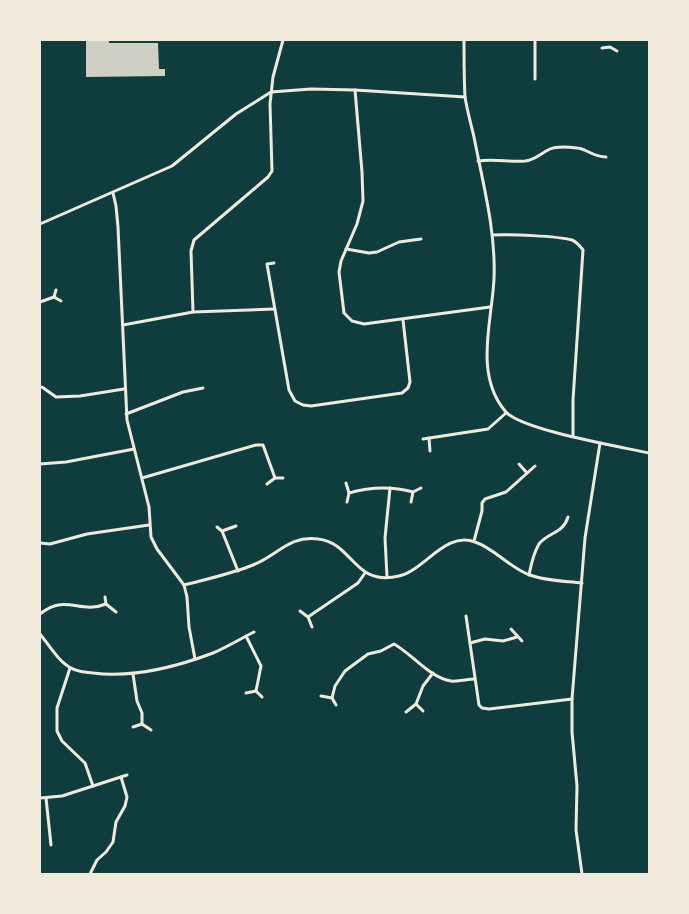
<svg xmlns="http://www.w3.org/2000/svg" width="689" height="914" font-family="'Noto Sans',sans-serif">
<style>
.building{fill:#cfcfc3}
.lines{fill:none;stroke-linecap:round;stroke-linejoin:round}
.minor{stroke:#f1e9da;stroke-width:3}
</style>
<rect width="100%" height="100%" fill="#0f3d3e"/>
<!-- building -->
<path class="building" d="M86 40H109V43H158L159 69H165V76L86 77Z"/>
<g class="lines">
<!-- minor -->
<g class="minor">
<path d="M464 40C464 59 464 78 465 97 467 110 471 124 474 137 483 184 496 231 494 279 492 321 474 374 505 411 520 430 622 447 649 453"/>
<path d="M535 40V79"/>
<path d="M602 48 610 47 617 51"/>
<path d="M355 90 362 172 363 201 357 224 341 261 339 272 344 313 352 321 364 324 490 307"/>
<path d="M478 161C494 159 510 162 525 161 535 160 541 153 550 149 557 146 569 147 577 148 586 148 592 157 606 157"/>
<path d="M113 193 116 206 118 227 127 420 149 507 151 537 157 549 184 585 187 597 189 627 195 659"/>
<path d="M40 224 172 166 236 114 271 92 311 89 355 90 465 97"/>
<path d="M493 235C509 234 557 236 572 240 577 242 580 246 583 250L573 400V436"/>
<path d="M346 249 369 253 377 252 399 242 421 239"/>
<path d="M274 263 267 264 289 390 295 401 303 405 311 406 402 393 408 388 410 382 403 320"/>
<path d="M56 290 54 297 61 301"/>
<path d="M40 302 54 297"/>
<path d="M193 312 191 251 194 240 268 177 272 171 270 104 273 77 283 40"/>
<path d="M123 325 193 312 274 309"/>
<path d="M42 387 56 397 80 396 124 389"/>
<path d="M126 414 183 392 203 388"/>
<path d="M429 438 430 451"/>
<path d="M423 439 488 429 506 413"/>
<path d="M40 464 66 462 134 449"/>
<path d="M519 464 527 473"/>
<path d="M142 478 256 445H263L275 478"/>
<path d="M346 483 349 493 347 502"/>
<path d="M267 484 275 478H283"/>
<path d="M349 493C370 487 391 486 413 492"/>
<path d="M411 502 413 492 421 488"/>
<path d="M217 527 222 531 236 526"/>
<path d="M222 531 238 571"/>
<path d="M474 541 482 511V503L485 499 506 492 535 466"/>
<path d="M40 543 50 544 87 534 149 525"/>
<path d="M529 575C531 565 533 554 539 544 548 532 563 534 568 517"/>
<path d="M387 577 385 538 390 488"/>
<path d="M184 585C207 579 231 574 253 565 277 556 289 535 318 539 354 543 353 587 399 576 425 570 445 531 475 542 494 548 511 569 530 575 545 581 565 581 582 583"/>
<path d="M105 597 106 604 116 612"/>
<path d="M300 611 308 617 312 627"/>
<path d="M40 614C67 593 79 615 106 604"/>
<path d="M466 616 479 705 482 708 489 709 572 699"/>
<path d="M308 617 358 583 365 573"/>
<path d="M511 629 522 641"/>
<path d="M40 634C49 645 58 661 71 668 77 672 86 672 93 673 132 678 176 667 213 653 227 647 240 639 254 632"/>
<path d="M246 636 261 666 256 691"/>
<path d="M470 643 485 639 503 641 517 637"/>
<path d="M70 668 57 708V731L62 741 85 763 93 786"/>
<path d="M133 674 137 701 142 713V724"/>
<path d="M246 693 256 691 262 697"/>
<path d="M321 696 332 698"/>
<path d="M416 704 423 711"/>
<path d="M336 705 332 698 335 686 345 671 368 654 381 651 394 644C412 654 430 678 451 681 458 682 468 679 475 679"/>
<path d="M406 712 416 704 423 686 433 673"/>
<path d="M133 727 142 724 151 730"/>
<path d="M40 798 62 796 127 775"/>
<path d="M46 798 51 845"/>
<path d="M90 874 97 860 106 852 113 842 116 822 125 806 127 797 121 777"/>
<path d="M582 874 576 830 577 786 572 732V699L585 538 600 443"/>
</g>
</g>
<!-- border -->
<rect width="689" height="914" fill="none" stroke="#f1e9da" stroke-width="82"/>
</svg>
